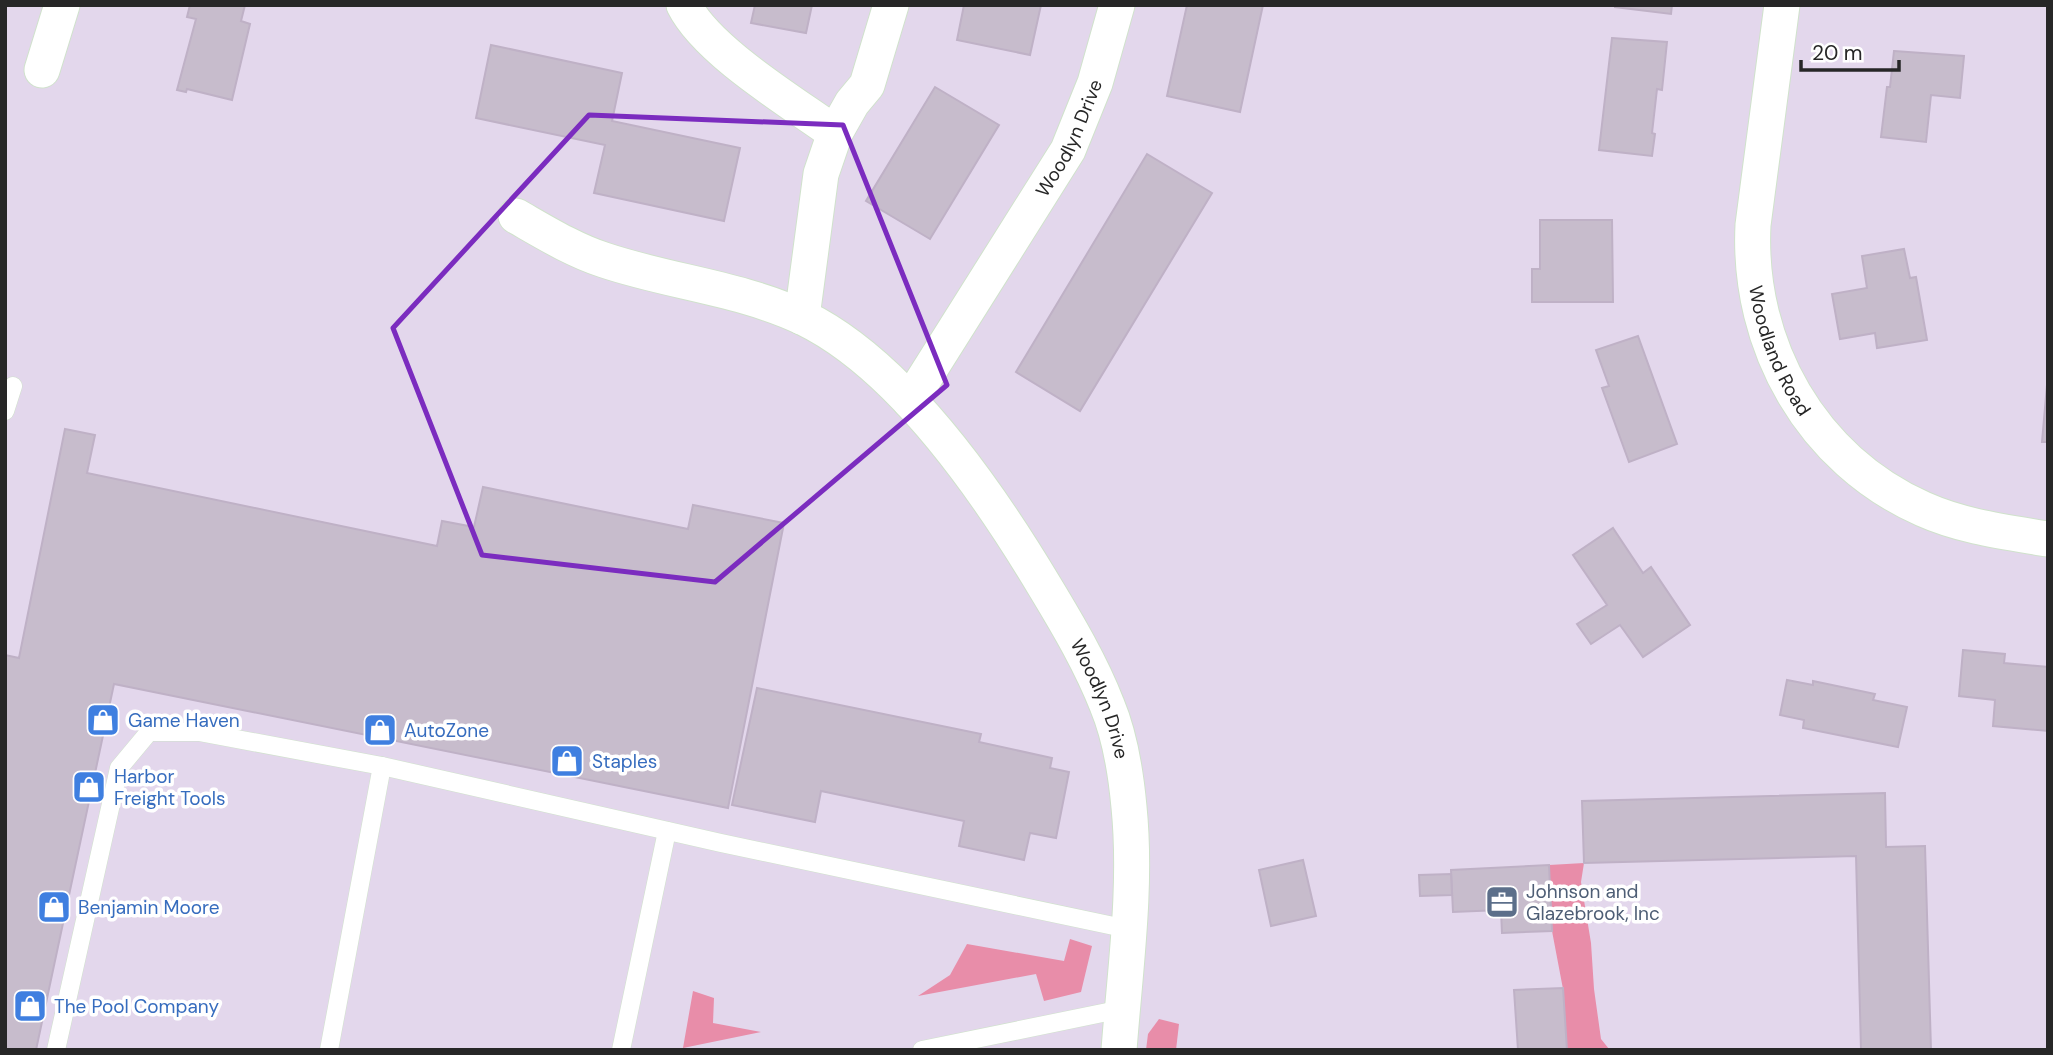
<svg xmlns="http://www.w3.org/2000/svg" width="2053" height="1055" font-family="'DM Sans',sans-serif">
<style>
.green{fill:#e88da9}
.building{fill:#c7bccc;stroke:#bfb1c6;stroke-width:2}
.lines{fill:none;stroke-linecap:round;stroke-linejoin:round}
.service-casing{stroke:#d0e2cc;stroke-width:19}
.minor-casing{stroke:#d0e2cc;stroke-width:37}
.service{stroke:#fff;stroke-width:18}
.minor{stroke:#fff;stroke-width:35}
.marked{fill:none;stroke:#7b2cbf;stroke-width:5;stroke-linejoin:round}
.labels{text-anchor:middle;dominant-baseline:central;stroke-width:7;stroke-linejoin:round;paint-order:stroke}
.street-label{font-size:19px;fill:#272727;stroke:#fff}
.shop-label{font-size:19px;fill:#366cbe;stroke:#fff;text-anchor:start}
.service-label{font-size:19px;fill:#4e5e75;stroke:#fff;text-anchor:start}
</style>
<rect width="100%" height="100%" fill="#e3d7ec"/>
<!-- green -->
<g class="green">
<path d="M1584 863 1581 882 1591 943 1594 989 1601 1039 1609 1049 1774 1050H1567L1563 989 1552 931 1549 865Z"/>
<path d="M1070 939 1092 946 1081 992 1044 1001 1036 974 918 996 950 975 967 944 1064 961Z"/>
<path d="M693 991 714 998 713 1023 761 1032 683 1048Z"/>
<path d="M1159 1019 1179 1024 1176 1050H1146L1148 1034Z"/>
</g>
<!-- building -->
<g class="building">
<path d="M190 5H245L241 21 250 24 232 100 187 89 186 92 177 90 196 19 187 17Z"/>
<path d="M755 5H812L806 33 751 23Z"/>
<path d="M964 5H1041L1030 55 957 40Z"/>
<path d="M1187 5H1263L1240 112 1167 96Z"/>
<path d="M1615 5H1672L1671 14 1615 7Z"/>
<path d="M1612 38 1667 42 1662 90 1657 89 1652 133 1655 134 1652 156 1599 150Z"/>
<path d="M491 45 622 73 612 121 740 148 724 221 594 193 605 145 476 118Z"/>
<path d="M1894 51 1964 56 1960 98 1931 95 1926 142 1881 137 1887 87H1890Z"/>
<path d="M935 87 999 125 930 239 866 201Z"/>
<path d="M1147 154 1212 193 1080 411 1016 372Z"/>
<path d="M1540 220H1612L1613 302H1532V269H1540Z"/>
<path d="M1904 249 1910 278 1916 277 1927 340 1877 348 1875 333 1840 339 1832 294 1867 288 1862 256Z"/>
<path d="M1638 336 1677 444 1629 462 1602 388 1609 386 1596 350Z"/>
<path d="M2047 385H2048V442H2042Z"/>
<path d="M65 429 95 435 87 473 437 546 442 521 474 527 483 487 688 529 693 505 784 523 728 808 114 684 36 1050H5V655L19 658Z"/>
<path d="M1613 528 1643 573 1651 567 1690 625 1643 657 1620 625 1591 644 1577 624 1607 605 1573 555Z"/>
<path d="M1963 650 2005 654 2004 663 2048 667V731L1993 726 1995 700 1959 696Z"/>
<path d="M1787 680 1813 685V681L1875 694 1873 700 1907 707 1898 747 1803 728 1804 720 1780 715Z"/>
<path d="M757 688 981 734 979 742 1052 758 1050 768 1069 772 1056 838 1030 833 1024 860 959 846 964 821 821 791 815 822 732 805Z"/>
<path d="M1885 793 1886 847 1925 846 1931 1050H1861L1856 856 1584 863 1582 801Z"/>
<path d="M1303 860 1316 916 1271 926 1259 870Z"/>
<path d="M1549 865 1552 931 1502 933 1501 910 1453 912 1451 870Z"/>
<path d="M1451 874 1452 895 1420 896 1419 875Z"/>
<path d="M1563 988 1567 1050H1518L1514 990Z"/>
</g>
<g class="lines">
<defs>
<g id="service">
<path d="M5 411 13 386"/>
<path d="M56 1050 119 768 149 732H199L382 766 721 843 1128 929"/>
<path d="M329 1050 382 766"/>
<path d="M621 1050 667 831"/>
<path d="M922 1050 1122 1009"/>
</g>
<g id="minor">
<path d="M684 5C707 51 792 102 835 133"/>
<path id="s1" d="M1782 5 1753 225C1747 346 1812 460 1923 509 1963 527 2006 532 2048 539"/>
<path d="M42 70 62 5"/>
<path id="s2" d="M516 216C544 232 573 250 604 260 669 282 741 288 804 318 902 366 990 495 1045 587 1068 625 1091 664 1107 705 1120 736 1126 774 1129 807 1137 887 1125 970 1119 1050"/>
<path d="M802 317 821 174 835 133 852 103 867 85 891 5"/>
<path id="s3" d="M910 401 1068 150 1095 83 1117 5"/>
</g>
</defs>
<!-- service casing -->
<use href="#service" class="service-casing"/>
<!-- minor casing -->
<use href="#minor" class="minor-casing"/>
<!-- service -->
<use href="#service" class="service"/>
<!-- minor -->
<use href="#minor" class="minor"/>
</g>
<!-- marked area -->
<path class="marked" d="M589 115 843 125 947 385 715 582 482 555 393 328Z"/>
<!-- icons -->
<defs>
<symbol id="shop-square" viewBox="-11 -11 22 22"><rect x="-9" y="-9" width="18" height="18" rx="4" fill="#3f7fe0" stroke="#fff"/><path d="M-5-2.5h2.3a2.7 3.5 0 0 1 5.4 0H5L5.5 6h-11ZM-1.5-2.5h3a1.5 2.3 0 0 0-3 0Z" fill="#fff"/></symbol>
<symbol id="office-square" viewBox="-11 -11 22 22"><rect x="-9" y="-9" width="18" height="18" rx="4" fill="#5c6f8a" stroke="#fff"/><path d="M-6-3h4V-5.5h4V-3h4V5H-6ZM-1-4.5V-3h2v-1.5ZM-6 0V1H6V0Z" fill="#fff"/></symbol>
</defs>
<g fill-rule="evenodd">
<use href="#shop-square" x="84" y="701" width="38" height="38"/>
<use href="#shop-square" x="361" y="711" width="38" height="38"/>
<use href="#shop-square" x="548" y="742" width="38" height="38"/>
<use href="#shop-square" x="70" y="768" width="38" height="38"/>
<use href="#office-square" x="1483" y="883" width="38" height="38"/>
<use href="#shop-square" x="35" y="888" width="38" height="38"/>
<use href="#shop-square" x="11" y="987" width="38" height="38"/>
</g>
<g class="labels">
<!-- street labels -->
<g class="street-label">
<text stroke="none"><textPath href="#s3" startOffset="308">Woodlyn Drive</textPath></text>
<text stroke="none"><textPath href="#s1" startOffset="352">Woodland Road</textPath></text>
<text stroke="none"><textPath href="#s2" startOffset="798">Woodlyn Drive</textPath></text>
</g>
<!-- shop labels -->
<g class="shop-label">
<text x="128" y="720">Game Haven</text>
<text x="404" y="730">AutoZone</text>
<text x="592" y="761">Staples</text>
<text x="114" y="776">Harbor<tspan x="114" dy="22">Freight Tools</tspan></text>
<text x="78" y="907">Benjamin Moore</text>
<text x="54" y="1006">The Pool Company</text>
</g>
<!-- service labels -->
<g class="service-label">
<text x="1526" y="891">Johnson and<tspan x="1526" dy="22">Glazebrook, Inc</tspan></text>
</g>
</g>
<!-- border -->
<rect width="2053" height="1055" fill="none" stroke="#272727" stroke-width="14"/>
<!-- scale -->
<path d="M1801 60v10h98v-10" fill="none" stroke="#272727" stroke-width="3.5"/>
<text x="1812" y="60" font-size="21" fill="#272727" stroke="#ffffff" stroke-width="5" paint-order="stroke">20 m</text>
</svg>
